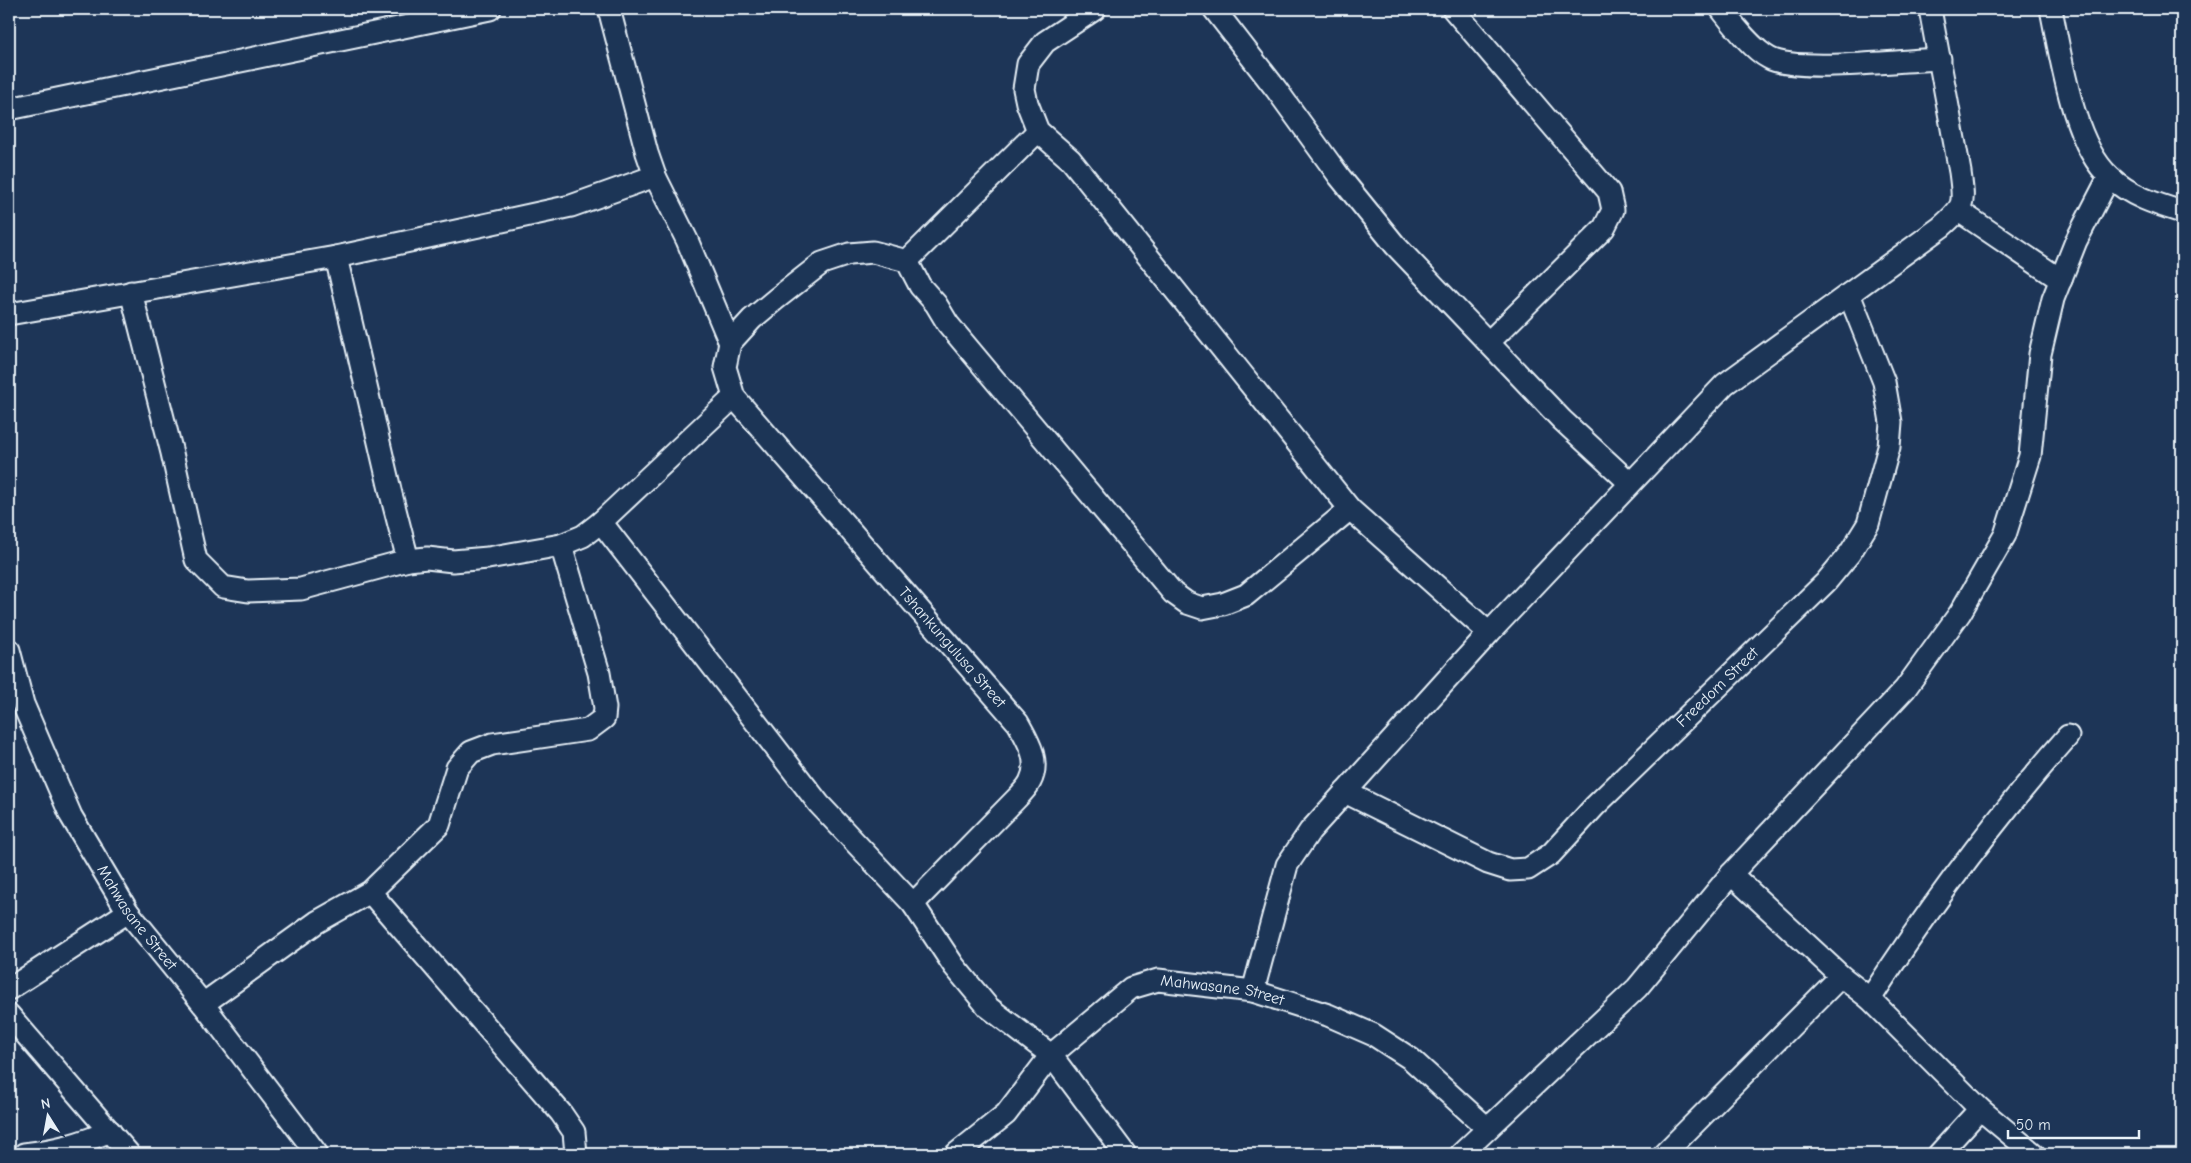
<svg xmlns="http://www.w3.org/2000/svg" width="2191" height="1163" font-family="'Comic Neue',sans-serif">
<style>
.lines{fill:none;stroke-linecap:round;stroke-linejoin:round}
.minor-casing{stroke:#e8f1f8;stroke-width:25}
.minor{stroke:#1d3557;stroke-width:21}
.labels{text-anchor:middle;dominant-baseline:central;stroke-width:4;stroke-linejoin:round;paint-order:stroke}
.street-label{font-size:16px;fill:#e8f1f8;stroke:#1d3557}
</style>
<rect width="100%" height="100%" fill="#1d3557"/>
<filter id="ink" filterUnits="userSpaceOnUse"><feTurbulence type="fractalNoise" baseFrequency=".02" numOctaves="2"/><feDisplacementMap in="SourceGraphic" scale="10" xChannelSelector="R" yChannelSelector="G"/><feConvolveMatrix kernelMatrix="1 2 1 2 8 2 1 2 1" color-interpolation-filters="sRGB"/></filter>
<g filter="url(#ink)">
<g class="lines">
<defs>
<g id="minor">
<path d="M1095 9 1045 42 1028 64 1024 89 1027 103 1038 131 1071 160 1350 509 1489 633"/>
<path d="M1214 9 1276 89 1339 176 1395 245 1562 420 1630 483"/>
<path d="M1453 9 1609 192 1613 210 1604 228 1489 342"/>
<path d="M1721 9C1733 24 1752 49 1769 58 1794 73 1905 60 1940 59"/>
<path d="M2051 9C2061 57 2073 144 2110 177 2130 196 2156 204 2182 212"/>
<path d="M9 109 490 9"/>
<path d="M655 176 687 240 730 343"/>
<path d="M1959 211 2061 280"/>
<path d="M336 257 571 206 655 176 647 153 609 9"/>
<path d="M907 261 1038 131"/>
<path d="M131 292 172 453 196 560 223 587 248 591 301 589 408 560 427 558 453 561 488 558 561 545 583 536 601 522 734 397 725 367 730 343 752 319 776 299 822 263 849 254 873 252 907 261 920 286 936 304 948 324 1173 593 1187 603 1202 608 1223 604 1246 595 1350 509"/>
<path d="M9 314 336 257 391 494 408 560"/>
<path id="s1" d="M734 397 1018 723C1028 741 1041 761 1030 782 1027 788 1020 795 1015 800L913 904"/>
<path d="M601 522 819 804 913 904 954 966 988 1007 1051 1055 1125 1154"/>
<path id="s2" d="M9 650 23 704 71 816 128 912 203 1004 317 1154"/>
<path id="s3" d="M1345 792 1488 863 1510 870 1528 869 1551 854 1595 806 1826 582 1850 553 1868 524 1889 447 1891 422 1884 382 1849 294"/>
<path d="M1731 874 1841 976 1870 999 1980 1109 2034 1154"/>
<path d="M370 892 561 1113 574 1132 576 1154"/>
<path d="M9 989 128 912"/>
<path d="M1253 991 1287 865 1310 831 1489 633 1725 384 1941 227C1966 205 1964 204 1960 172L1930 9"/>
<path d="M1870 999C1930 906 1995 819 2068 736"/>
<path d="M203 1004 317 922 370 892 439 825 457 768 471 752 492 744 588 730 604 718 605 708 599 673 561 545"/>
<path d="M9 1015 129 1154"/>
<path d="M24 1154C56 1150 80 1144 110 1131"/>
<path id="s4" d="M956 1154 1006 1114 1051 1055 1131 988 1158 980 1253 991 1328 1015 1374 1035 1411 1059 1487 1128"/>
<path d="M1461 1154 1637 988 1731 874 1905 689 1960 613 2005 535 2030 456 2040 354 2053 299 2076 241 2109 177"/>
<path d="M1664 1154 1841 976"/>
<path d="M1939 1154 1980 1109"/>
</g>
</defs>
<!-- minor casing -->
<use href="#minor" class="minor-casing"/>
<!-- minor -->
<use href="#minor" class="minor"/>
</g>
</g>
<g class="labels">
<!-- street labels -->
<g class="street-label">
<text stroke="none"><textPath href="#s1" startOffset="332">Tshankungulusa Street</textPath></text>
<text stroke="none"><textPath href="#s3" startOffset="464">Freedom Street</textPath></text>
<text stroke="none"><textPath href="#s2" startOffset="299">Mahwasane Street</textPath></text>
<text stroke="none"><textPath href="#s4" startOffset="336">Mahwasane Street</textPath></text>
</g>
</g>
<!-- margin -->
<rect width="2191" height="1163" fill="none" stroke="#1d3557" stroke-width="30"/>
<rect x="15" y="15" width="2161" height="1133" fill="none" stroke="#e8f1f8" stroke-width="2" filter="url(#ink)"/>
<!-- north arrow -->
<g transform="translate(48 1116) rotate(349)" stroke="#1d3557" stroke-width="4" paint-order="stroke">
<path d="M0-4L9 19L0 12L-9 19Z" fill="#e8f1f8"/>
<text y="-8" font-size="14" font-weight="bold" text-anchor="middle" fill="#e8f1f8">N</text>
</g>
<!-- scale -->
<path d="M2008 1130v8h131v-8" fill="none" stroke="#e8f1f8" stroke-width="2.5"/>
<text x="2016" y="1130" font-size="15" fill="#e8f1f8" stroke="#1d3557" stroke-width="4" paint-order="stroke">50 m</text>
</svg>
